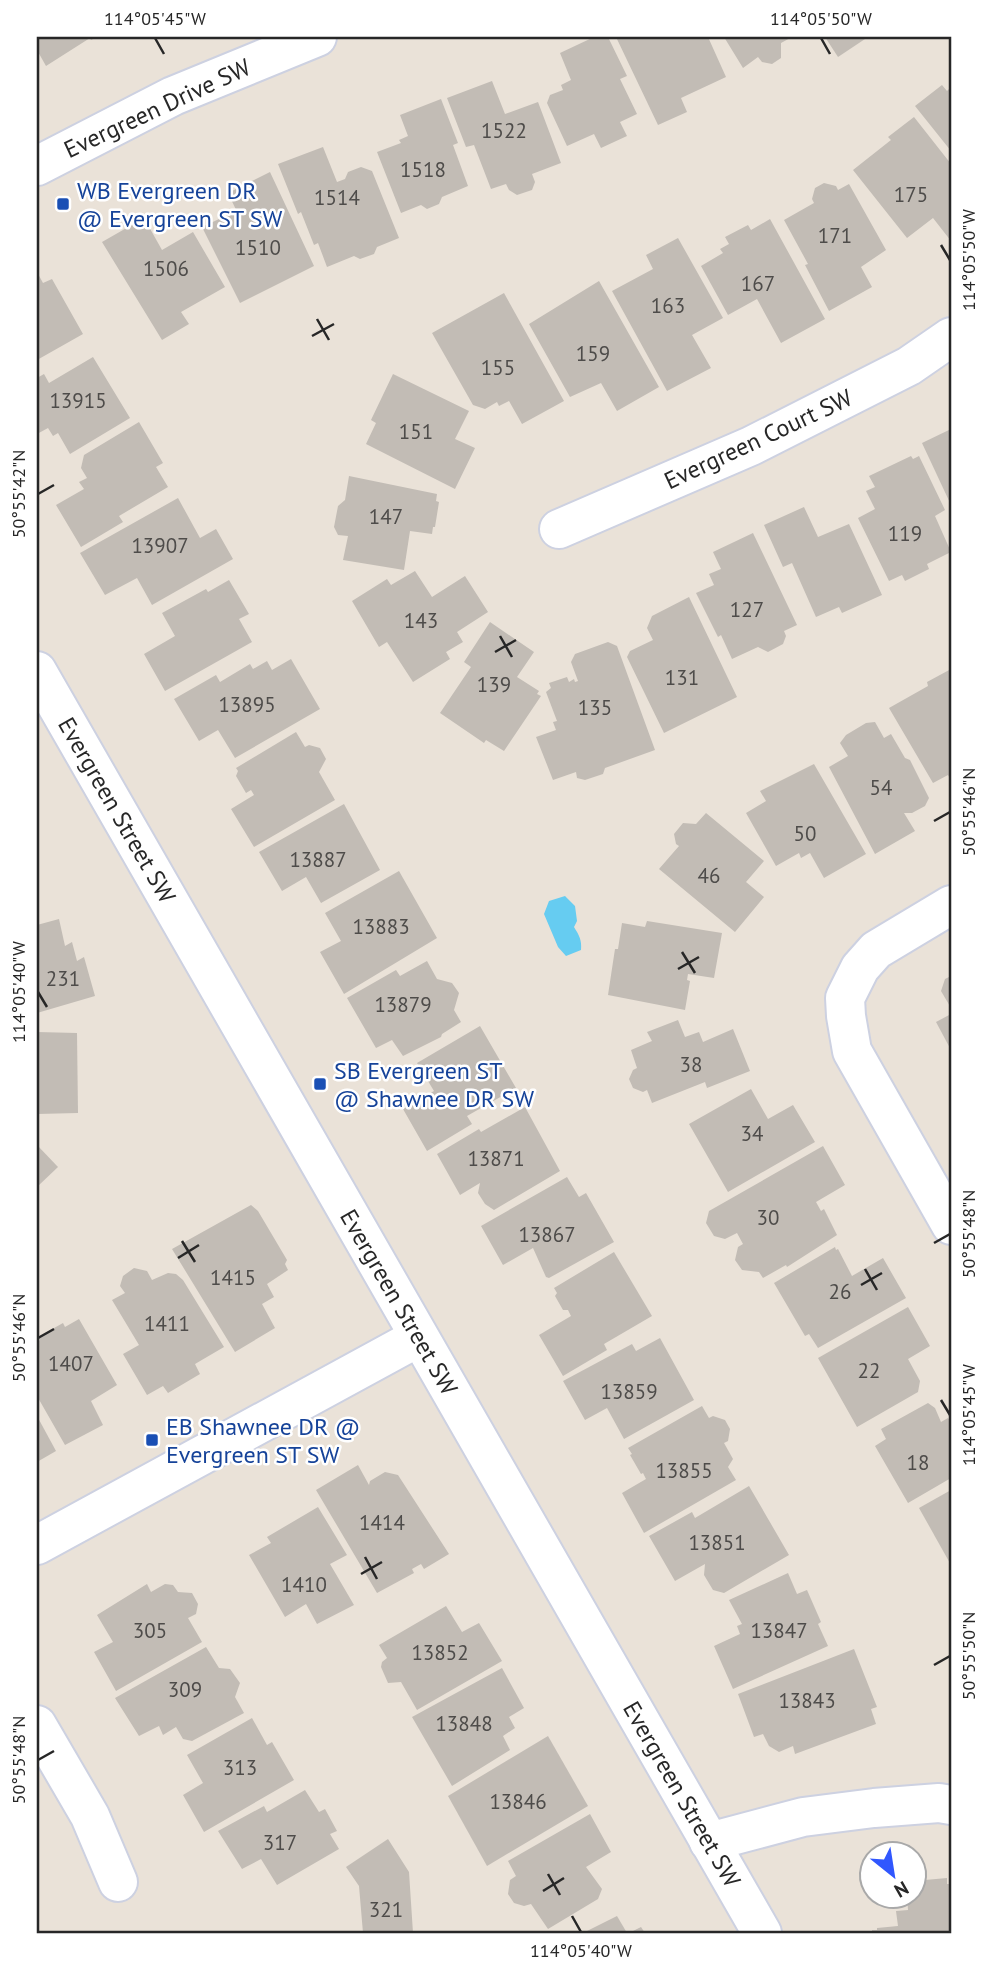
<svg xmlns="http://www.w3.org/2000/svg" width="988" height="1970" font-family="'PT Sans',sans-serif">
<style>
.water{fill:#66ccf1}
.building{fill:#c2bcb5}
.lines{fill:none;stroke-linecap:round;stroke-linejoin:round}
.minor-casing{stroke:#cdd1e1;stroke-width:42}
.minor{stroke:#fff;stroke-width:38}
.ticks{fill:none;stroke:#272727;stroke-width:2.5}
.transit-dot{fill:#1a4fb4;stroke:#fff;stroke-width:2.5}
.labels{text-anchor:middle;dominant-baseline:central;stroke-width:5;stroke-linejoin:round;paint-order:stroke}
.number-label{font-size:21px;fill:#4e4c4a}
.street-label{font-size:24px;fill:#272727;stroke:#fff}
.transit-label{font-size:24px;fill:#164399;stroke:#fff;text-anchor:start}
.neatline{fill:none;stroke:#272727;stroke-width:2.5}
.ticks-label{font-size:18px;text-anchor:middle;fill:#272727}
</style>
<rect width="100%" height="100%" fill="#eae2d8"/>
<!-- water -->
<path class="water" d="M565 896 575 906 577 921 574 927C579 935 582 940 581 950L566 956 558 947 544 914 549 901Z"/>
<!-- building -->
<g class="building">
<path d="M37 37H97L91 40 90 38 46 66 37 50Z"/>
<path d="M594 37H608L627 76 620 79 637 114 620 122 627 136 601 148 594 134 567 146 547 103 550 95 563 90 561 85 571 80 560 53Z"/>
<path d="M616 37H708L726 77 681 98 687 112 658 125Z"/>
<path d="M724 37H792L781 43V58L772 64 762 62 758 57 743 68Z"/>
<path d="M825 37H868L838 57Z"/>
<path d="M492 81 505 114 538 102 561 163 532 174 535 182 532 190 517 195 509 190 506 184 491 189 474 145 466 147 447 98Z"/>
<path d="M942 85 947 91 951 87V151L915 106Z"/>
<path d="M441 99 458 143 453 145 468 186 442 197 439 204 427 209 421 205 401 213 377 152 401 143 399 140 408 136 400 115Z"/>
<path d="M914 117 951 164V241L933 218 907 238 853 170 891 140 888 137Z"/>
<path d="M323 147 337 182 345 179 348 172 361 167 372 171 399 238 377 247 374 254 360 259 354 256 327 267 318 243 314 245 301 212 298 214 278 164Z"/>
<path d="M270 172 314 266 240 303 202 227 234 212 237 218 239 216 228 193Z"/>
<path d="M824 183 836 186 838 190 849 184 886 250 861 267 872 287 829 311 805 265 808 264 784 220 814 203 812 199 815 188Z"/>
<path d="M144 218 162 250 193 232 225 287 181 312 189 324 162 340 102 242Z"/>
<path d="M770 219 825 319 781 343 757 299 728 315 701 266 723 253 720 249 729 244 725 237 748 225 751 230Z"/>
<path d="M678 238 723 318 692 335 711 368 667 391 612 291 653 269 646 255Z"/>
<path d="M37 272 43 283 52 279 83 334 37 360Z"/>
<path d="M599 281 659 387 617 411 601 383 570 397 529 324Z"/>
<path d="M504 293 564 401 522 424 509 401 499 406 497 402 485 409 473 405 432 333Z"/>
<path d="M93 357 130 418 70 454 58 433 53 436 48 428 37 434V378L44 374 49 383Z"/>
<path d="M393 374 469 411 455 439 475 448 455 489 366 444 376 423 371 420Z"/>
<path d="M139 422 163 463 156 467 168 487 119 516 123 522 81 547 56 505 84 489 79 482 87 478 81 468 84 455Z"/>
<path d="M951 429V505L922 443Z"/>
<path d="M911 456 913 459 919 456 945 510 935 516 951 552 927 564 929 569 905 581 902 575 889 581 858 518 875 509 866 491 875 487 869 476Z"/>
<path d="M349 476 437 494 436 501 439 502 435 527H433L432 534 410 531 404 570 343 560 348 536 338 535 334 527 338 506 345 500Z"/>
<path d="M178 498 200 538 216 529 233 559 152 605 137 578 105 595 80 553Z"/>
<path d="M804 507 818 537 849 524 882 595 842 613 839 607 816 617 792 563 783 567 764 525Z"/>
<path d="M753 533 797 625 784 631 786 636 783 644 768 652 758 647 732 659 721 635 718 637 696 593 714 585 709 574 721 569 713 552Z"/>
<path d="M415 571 432 597 465 576 488 612 457 632 463 642 446 652 450 659 413 682 387 642 379 647 352 601 387 579 391 585Z"/>
<path d="M229 580 249 614 239 619 252 642 165 691 144 654 175 636 162 613 206 589 208 592Z"/>
<path d="M689 597 737 697 664 733 627 657 630 651 653 640 647 628 652 616Z"/>
<path d="M490 622 534 652 517 677 539 691 537 694 541 696 504 751 486 740 484 743 440 713 471 667 464 662Z"/>
<path d="M608 642 617 646 655 750 605 768 603 774 585 780 577 778 576 772 553 780 536 737 556 730 553 722 557 721 546 692 551 688 549 683 567 677 569 682 574 679 575 682 578 681 571 662 575 654Z"/>
<path d="M291 659 320 709 235 758 218 730 199 741 174 699 216 675 220 682 250 664 253 669 267 661 272 670Z"/>
<path d="M951 669V780L948 775 933 783 889 708 928 686 927 682Z"/>
<path d="M875 722 884 738 891 734 905 758 910 760 929 798 925 806 912 813H904L915 831 875 854 829 767 848 756 840 743 846 735 866 723Z"/>
<path d="M296 732 305 747 309 745 320 748 326 759 319 772 335 800 254 847 231 809 254 795 251 790 246 793 236 776 238 771 236 768Z"/>
<path d="M814 764 866 854 824 878 810 853 801 858 799 853 776 866 746 813 766 801 760 791Z"/>
<path d="M344 804 380 870 321 903 306 877 282 891 259 852Z"/>
<path d="M706 813 764 861 746 882 764 897 735 932 659 869 679 846 676 844 674 834 683 823 696 824Z"/>
<path d="M399 871 437 938 344 994 320 952 341 941 325 913Z"/>
<path d="M59 919 65 946 72 942 77 961 84 957 95 996 37 1013V925Z"/>
<path d="M647 921 722 933 714 978 688 974 687 980 690 981 685 1010 608 995 613 962 615 949H618L622 923 645 927Z"/>
<path d="M427 961 437 979 452 983 459 993 454 1010 461 1022 442 1034 441 1037 403 1056 392 1040 376 1048 347 998 396 970 400 976Z"/>
<path d="M951 976V1008L941 991 945 979Z"/>
<path d="M951 1014V1050L936 1022Z"/>
<path d="M678 1020 685 1037 699 1032 703 1042 733 1029 750 1071 707 1088 705 1082 652 1103 647 1090 643 1092 633 1088 629 1079 633 1070 637 1068 631 1050 652 1041 647 1032Z"/>
<path d="M480 1026 516 1088 467 1116 472 1124 427 1151 403 1109 434 1091 417 1063Z"/>
<path d="M37 1032 77 1033 78 1113 37 1114Z"/>
<path d="M751 1089 768 1119 793 1105 815 1142 728 1192 689 1124Z"/>
<path d="M525 1107 560 1171 494 1210 485 1204 478 1193 480 1183 460 1195 437 1154 479 1129 481 1132Z"/>
<path d="M37 1145 58 1167 37 1187Z"/>
<path d="M823 1146 845 1185 816 1202 821 1211 824 1209 837 1235 787 1267 786 1265 763 1278 759 1272 742 1270 735 1260 738 1247 743 1244 737 1233 725 1239 714 1236 706 1223 709 1211Z"/>
<path d="M567 1177 579 1197 586 1193 614 1242 549 1278 546 1277 533 1248 503 1265 481 1226Z"/>
<path d="M251 1205 258 1211 287 1260 285 1264 288 1270 267 1284 274 1297 262 1304 275 1328 235 1352 172 1249Z"/>
<path d="M835 1247 836 1250 838 1249 852 1276 883 1258 906 1298 818 1348 809 1334 805 1336 774 1283Z"/>
<path d="M614 1252 652 1316 604 1344 607 1350 563 1376 539 1335 571 1316 568 1310H563L555 1296 557 1293 554 1288Z"/>
<path d="M134 1268 147 1271 152 1280 168 1273 176 1274 183 1280 224 1347 195 1364 200 1374 168 1393 163 1386 147 1395 123 1354 139 1345 112 1300 125 1293 120 1286 123 1276Z"/>
<path d="M908 1307 930 1346 908 1359 920 1381 918 1392 857 1427 818 1358Z"/>
<path d="M79 1319 117 1385 91 1401 103 1425 65 1445 37 1396V1342L40 1340 38 1337 63 1323 65 1327Z"/>
<path d="M660 1338 694 1400 624 1439 607 1408 585 1420 563 1381 632 1344 636 1351Z"/>
<path d="M928 1403 935 1408 941 1422 948 1418 951 1422V1478L908 1503 875 1446 886 1439 881 1429Z"/>
<path d="M702 1406 709 1418 713 1416 725 1420 730 1429 728 1441 724 1443 733 1459 728 1467 736 1480 644 1533 622 1493 646 1479 643 1473 641 1474 630 1455 632 1454 628 1448Z"/>
<path d="M37 1416 56 1451 37 1462Z"/>
<path d="M358 1465 369 1485 370 1481 385 1472 398 1475 449 1554 424 1569 421 1564 412 1569 414 1573 377 1593 316 1490Z"/>
<path d="M749 1486 789 1555 724 1593 713 1590 704 1575 705 1564 675 1581 649 1536 692 1512 695 1518Z"/>
<path d="M951 1490V1565L919 1508Z"/>
<path d="M318 1507 347 1555 330 1564 354 1605 317 1624 306 1604 285 1617 249 1555 271 1543 267 1537Z"/>
<path d="M788 1573 797 1594 807 1590 821 1622 818 1624 828 1646 733 1689 714 1646 740 1634 737 1626 742 1624 729 1600Z"/>
<path d="M147 1584 151 1592 165 1584 173 1585 178 1592 192 1593 198 1604 196 1614 188 1618 202 1642 116 1691 94 1652 113 1642 97 1615Z"/>
<path d="M446 1606 462 1632 479 1623 502 1661 417 1710 401 1682 388 1683 381 1667 382 1662 387 1658 379 1645Z"/>
<path d="M206 1647 219 1668 230 1669 240 1683 235 1697 244 1713 192 1741 183 1739 176 1727 163 1735 159 1726 139 1736 115 1698Z"/>
<path d="M854 1649 877 1707 871 1709 876 1724 795 1754 793 1746 779 1752 769 1746 763 1734 754 1737 738 1694Z"/>
<path d="M502 1668 524 1708 509 1717 515 1728 503 1736 510 1750 452 1786 412 1717Z"/>
<path d="M252 1718 267 1745 272 1742 294 1780 204 1832 183 1795 203 1783 187 1755Z"/>
<path d="M548 1736 588 1806 487 1866 448 1796Z"/>
<path d="M305 1790 319 1812 325 1809 337 1831 330 1834 339 1849 277 1885 261 1859 242 1869 218 1831 264 1806 267 1812Z"/>
<path d="M590 1814 611 1852 586 1867 602 1889 598 1899 548 1929 531 1904 524 1906 514 1903 508 1894 510 1880 516 1876 508 1861Z"/>
<path d="M388 1839 409 1872 413 1933H363L359 1886 346 1867Z"/>
<path d="M947 1878V1884H951V1933H872V1930H877V1928L898 1926 896 1911 908 1910 907 1896H914V1881Z"/>
<path d="M617 1916 627 1933H583Z"/>
<path d="M641 1927 645 1933H629Z"/>
</g>
<g class="lines">
<defs>
<g id="minor">
<path d="M37 166 173 96 317 37"/>
<path d="M559 529 751 446 909 366 951 337"/>
<path d="M37 671 762 1933"/>
<path d="M951 905 876 950 860 968 845 998 846 1016 852 1051 951 1225"/>
<path d="M37 1545 419 1337"/>
<path d="M37 1725 90 1816 118 1882"/>
<path d="M709 1842 803 1817 874 1808 939 1803 951 1805"/>
</g>
</defs>
<!-- minor casing -->
<use href="#minor" class="minor-casing"/>
<!-- minor -->
<use href="#minor" class="minor"/>
</g>
<!-- ticks -->
<path class="ticks" d="M155 38 164 54M821 38 830 54M941 245 950 260M317 319 329 340M312 336 334 324M38 494 54 485M500 636 512 657M495 652 516 640M934 821 950 812M682 952 695 973M678 969 699 957M38 992 47 1007M182 1241 195 1262M934 1243 950 1234M178 1258 199 1245M865 1269 877 1290M861 1285 882 1273M38 1338 54 1329M941 1400 950 1415M365 1557 377 1579M361 1574 382 1562M934 1665 950 1656M38 1760 54 1751M548 1874 560 1895M543 1891 564 1878M572 1916 581 1932"/>
<!-- markers -->
<g class="transit-dot">
<rect x="56" y="197" width="14" height="14" rx="3.5"/>
<rect x="313" y="1077" width="14" height="14" rx="3.5"/>
<rect x="145" y="1433" width="14" height="14" rx="3.5"/>
</g>
<g class="labels">
<!-- number labels -->
<g class="number-label">
<text x="504" y="130">1522</text>
<text x="423" y="169">1518</text>
<text x="911" y="194">175</text>
<text x="337" y="197">1514</text>
<text x="835" y="235">171</text>
<text x="258" y="247">1510</text>
<text x="166" y="268">1506</text>
<text x="758" y="283">167</text>
<text x="668" y="305">163</text>
<text x="593" y="353">159</text>
<text x="498" y="367">155</text>
<text x="78" y="400">13915</text>
<text x="416" y="431">151</text>
<text x="386" y="516">147</text>
<text x="905" y="533">119</text>
<text x="160" y="545">13907</text>
<text x="747" y="609">127</text>
<text x="421" y="620">143</text>
<text x="682" y="677">131</text>
<text x="494" y="684">139</text>
<text x="247" y="704">13895</text>
<text x="595" y="707">135</text>
<text x="881" y="787">54</text>
<text x="805" y="833">50</text>
<text x="318" y="859">13887</text>
<text x="709" y="875">46</text>
<text x="381" y="926">13883</text>
<text x="63" y="978">231</text>
<text x="403" y="1004">13879</text>
<text x="691" y="1064">38</text>
<text x="752" y="1133">34</text>
<text x="496" y="1158">13871</text>
<text x="768" y="1217">30</text>
<text x="547" y="1234">13867</text>
<text x="233" y="1277">1415</text>
<text x="840" y="1291">26</text>
<text x="167" y="1323">1411</text>
<text x="71" y="1363">1407</text>
<text x="869" y="1370">22</text>
<text x="629" y="1391">13859</text>
<text x="918" y="1462">18</text>
<text x="684" y="1470">13855</text>
<text x="382" y="1522">1414</text>
<text x="717" y="1542">13851</text>
<text x="304" y="1584">1410</text>
<text x="150" y="1630">305</text>
<text x="779" y="1630">13847</text>
<text x="440" y="1652">13852</text>
<text x="185" y="1689">309</text>
<text x="807" y="1700">13843</text>
<text x="464" y="1723">13848</text>
<text x="240" y="1767">313</text>
<text x="518" y="1801">13846</text>
<text x="280" y="1842">317</text>
<text x="386" y="1909">321</text>
</g>
<!-- street labels -->
<g class="street-label">
<text transform="translate(157 108) rotate(-25)">Evergreen Drive SW</text>
<text transform="translate(758 439) rotate(-25)">Evergreen Court SW</text>
<text transform="translate(117 810) rotate(60)">Evergreen Street SW</text>
<text transform="translate(399 1302) rotate(60)">Evergreen Street SW</text>
<text transform="translate(682 1794) rotate(60)">Evergreen Street SW</text>
</g>
<!-- transit labels -->
<g class="transit-label">
<text x="77" y="190">WB Evergreen DR<tspan x="77" dy="28">@ Evergreen ST SW</tspan></text>
<text x="334" y="1070">SB Evergreen ST<tspan x="334" dy="28">@ Shawnee DR SW</tspan></text>
<text x="166" y="1426">EB Shawnee DR @<tspan x="166" dy="28">Evergreen ST SW</tspan></text>
</g>
</g>
<!-- border -->
<rect width="988" height="1970" fill="none" stroke="#ffffff" stroke-width="77"/>
<!-- north arrow -->
<g transform="translate(893 1875) rotate(150)"><circle r="33" fill="#ffffff" stroke="#a9a9a9" stroke-width="2"/>
<path d="M0-5L12 26L0 18L-12 26Z" fill="#3157fe"/>
<text y="-10" font-size="19" font-weight="bold" text-anchor="middle" fill="#272727">N</text>
</g>
<rect x="38" y="38" width="912" height="1894" class="neatline"/>
<g class="ticks-label">
<text x="155" y="25">114°05'45"W</text>
<text x="821" y="25">114°05'50"W</text>
<text transform="translate(969 260) rotate(-90)" y="6">114°05'50"W</text>
<text transform="translate(19 494) rotate(-90)" y="6">50°55'42"N</text>
<text transform="translate(969 812) rotate(-90)" y="6">50°55'46"N</text>
<text transform="translate(19 992) rotate(-90)" y="6">114°05'40"W</text>
<text transform="translate(969 1234) rotate(-90)" y="6">50°55'48"N</text>
<text transform="translate(19 1338) rotate(-90)" y="6">50°55'46"N</text>
<text transform="translate(969 1415) rotate(-90)" y="6">114°05'45"W</text>
<text transform="translate(969 1656) rotate(-90)" y="6">50°55'50"N</text>
<text transform="translate(19 1760) rotate(-90)" y="6">50°55'48"N</text>
<text x="581" y="1957">114°05'40"W</text>
</g>
</svg>
